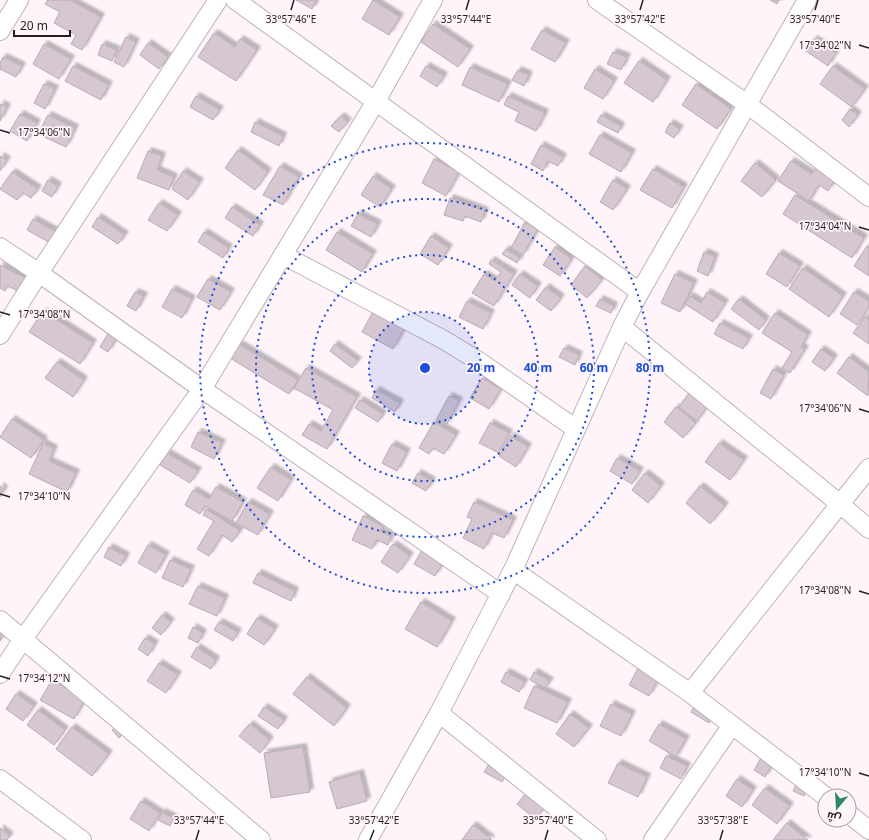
<svg xmlns="http://www.w3.org/2000/svg" width="869" height="840" font-family="'Noto Sans',Cairo,sans-serif">
<style>
.building{fill:#d7c7d1;stroke:#baaab3;filter:url(#shadow)}
.lines{fill:none;stroke-linecap:round;stroke-linejoin:round}
.minor-casing{stroke:#c0b0b9;stroke-width:20}
.minor{stroke:#fff;stroke-width:18}
.ticks{fill:none;stroke:#251f23;stroke-width:1.5}
.ring{fill:none;stroke:#1d4ed8;stroke-width:2;stroke-dasharray:2 4}
.ticks-label{font-size:10px;text-anchor:middle;fill:#251f23;stroke:#fef4fa;stroke-width:3.5;stroke-linejoin:round;paint-order:stroke}
.centre{fill:#1d4ed8;stroke:#fef4fa;stroke-width:2}
.ring-label{font-size:12px;text-anchor:middle;font-weight:bold;fill:#1d4ed8;stroke:#fef4fa;stroke-width:3.5;stroke-linejoin:round;paint-order:stroke}
</style>
<defs>
<filter id="shadow"><feDropShadow dx="3.5" dy="-3.5" stdDeviation="1" flood-color="#0004"/></filter>
</defs>
<rect width="100%" height="100%" fill="#fef4fa"/>
<!-- building -->
<g class="building">
<path d="M48 0H70L101 17 82 50 71 44 76 35 54 23 60 12 45 4Z"/>
<path d="M296 0H317L312 9Z"/>
<path d="M373 0 400 17 389 35 362 19Z"/>
<path d="M770 0H779L777 4Z"/>
<path d="M433 24 470 49 458 67 421 42Z"/>
<path d="M542 30 566 43 555 62 531 49Z"/>
<path d="M214 33 235 47 240 39 257 50 236 81 198 57Z"/>
<path d="M126 37 136 42 124 67 114 62Z"/>
<path d="M814 39 836 53 828 66 806 51Z"/>
<path d="M148 43 168 57 159 69 140 55Z"/>
<path d="M44 44 71 59 59 79 33 64Z"/>
<path d="M102 44 117 50 112 61 98 55Z"/>
<path d="M613 52 627 57 621 70 607 64Z"/>
<path d="M3 57 22 66 16 77 0 69V63Z"/>
<path d="M639 61 667 80 653 102 624 83Z"/>
<path d="M73 66 109 85 101 100 65 81Z"/>
<path d="M426 66 444 76 437 87 420 76Z"/>
<path d="M833 66 865 89 852 107 820 84Z"/>
<path d="M470 67 508 84 499 102 462 85Z"/>
<path d="M595 69 614 81 603 99 584 88Z"/>
<path d="M518 70 529 75 524 86 512 80Z"/>
<path d="M44 84 55 89 45 109 34 103Z"/>
<path d="M696 84 731 109 717 129 682 105Z"/>
<path d="M196 96 220 110 213 120 190 107Z"/>
<path d="M508 96 545 113 536 131 515 121 519 112 504 105Z"/>
<path d="M0 104 7 107 0 121Z"/>
<path d="M850 109 858 115 849 127 842 120Z"/>
<path d="M20 114 37 123 27 141 10 131Z"/>
<path d="M48 115 75 128 66 147 38 134Z"/>
<path d="M601 115 621 126 618 133 597 122Z"/>
<path d="M341 116 348 122 339 132 331 126Z"/>
<path d="M255 122 283 136 279 146 251 132Z"/>
<path d="M670 123 680 129 674 138 665 132Z"/>
<path d="M600 135 632 153 621 172 589 154Z"/>
<path d="M541 145 563 157 558 166 548 161 543 171 531 164Z"/>
<path d="M238 150 268 172 255 190 225 168Z"/>
<path d="M148 151 162 156 157 170 174 177 169 190 137 178Z"/>
<path d="M0 156 7 160 0 171Z"/>
<path d="M434 159 459 172 446 196 422 183Z"/>
<path d="M791 161 812 174 816 168 835 179 828 191 819 185 809 201 778 181Z"/>
<path d="M755 163 776 180 762 197 741 181Z"/>
<path d="M280 166 299 177 283 205 263 195Z"/>
<path d="M653 169 684 187 672 208 640 190Z"/>
<path d="M183 171 200 182 188 200 172 189Z"/>
<path d="M12 172 38 189 31 198 23 193 17 200 0 189Z"/>
<path d="M373 176 392 189 380 207 361 195Z"/>
<path d="M48 180 58 186 52 197 42 191Z"/>
<path d="M613 180 627 189 613 210 600 202Z"/>
<path d="M795 195 864 238 852 258 783 214Z"/>
<path d="M450 198 485 211 481 222 465 216 463 221 444 215Z"/>
<path d="M159 203 178 215 167 231 148 220Z"/>
<path d="M232 207 260 225 253 236 225 218Z"/>
<path d="M358 214 378 224 371 237 351 226Z"/>
<path d="M98 217 125 235 118 244 92 227Z"/>
<path d="M33 219 60 234 54 245 27 230Z"/>
<path d="M525 222 538 229 523 255 511 248Z"/>
<path d="M204 232 229 248 223 258 198 242Z"/>
<path d="M337 232 373 254 362 272 326 250Z"/>
<path d="M431 236 449 248 438 265 420 254Z"/>
<path d="M867 246 869 248V276L854 266Z"/>
<path d="M555 247 572 259 560 276 543 265Z"/>
<path d="M506 249 520 258 517 263 502 254Z"/>
<path d="M704 252 715 257 708 276 697 271Z"/>
<path d="M779 253 800 266 787 287 766 274Z"/>
<path d="M491 260 514 274 494 306 472 293 484 274 495 281 501 272 489 264Z"/>
<path d="M0 265 31 281 23 294 8 286 5 291 0 288Z"/>
<path d="M585 266 602 280 587 298 571 285Z"/>
<path d="M803 268 843 296 829 317 789 289Z"/>
<path d="M520 274 538 286 530 298 512 285Z"/>
<path d="M675 274 694 283 680 312 661 303Z"/>
<path d="M208 279 231 292 220 310 197 297Z"/>
<path d="M546 287 561 298 551 311 536 300Z"/>
<path d="M172 289 192 299 182 318 162 307Z"/>
<path d="M135 292 144 296 136 311 127 306Z"/>
<path d="M707 292 725 303 713 322 685 304 690 296 701 303Z"/>
<path d="M854 292 869 301V307L857 325 840 314Z"/>
<path d="M600 299 614 306 611 313 596 306Z"/>
<path d="M739 299 766 320 759 330 731 309Z"/>
<path d="M467 301 491 313 483 329 459 317Z"/>
<path d="M374 310 405 327 393 349 362 332Z"/>
<path d="M43 311 93 343 80 364 29 332Z"/>
<path d="M775 313 808 335 801 347 805 349 790 373 782 368 792 352 762 333Z"/>
<path d="M865 317 869 320V344L853 333Z"/>
<path d="M720 323 749 338 743 349 714 334Z"/>
<path d="M109 332 117 337 108 352 100 347Z"/>
<path d="M239 344 298 380 289 394 230 358Z"/>
<path d="M335 344 358 361 352 368 330 351Z"/>
<path d="M564 348 579 355 575 365 559 357Z"/>
<path d="M821 349 834 358 825 371 812 362Z"/>
<path d="M849 357 869 372 868 396 837 373Z"/>
<path d="M57 362 84 380 73 397 45 378Z"/>
<path d="M306 368 357 397 327 449 302 435 309 424 321 431 333 410 294 388Z"/>
<path d="M773 369 784 375 771 399 760 393Z"/>
<path d="M482 378 501 389 489 409 470 398Z"/>
<path d="M376 390 400 403 395 412 372 398Z"/>
<path d="M691 390 710 403 697 421 679 407Z"/>
<path d="M449 396 459 401 447 424 437 418Z"/>
<path d="M360 400 383 414 378 422 355 408Z"/>
<path d="M676 407 696 423 683 438 664 422Z"/>
<path d="M12 419 44 440 31 458 0 437Z"/>
<path d="M434 422 456 435 444 454 433 448 429 454 419 448Z"/>
<path d="M490 423 509 433 499 453 479 443Z"/>
<path d="M198 432 222 443 214 459 191 447Z"/>
<path d="M511 436 528 447 516 467 499 456Z"/>
<path d="M43 443 54 449 49 461 76 473 67 492 29 474Z"/>
<path d="M719 443 744 460 730 480 705 462Z"/>
<path d="M392 444 407 452 397 471 382 463Z"/>
<path d="M167 453 198 471 190 483 160 465Z"/>
<path d="M617 458 640 471 632 484 610 471Z"/>
<path d="M271 467 291 480 278 501 257 488Z"/>
<path d="M418 473 432 481 426 491 412 483Z"/>
<path d="M645 473 661 486 648 503 632 490Z"/>
<path d="M0 486 4 489 0 497Z"/>
<path d="M700 486 725 506 710 524 686 503Z"/>
<path d="M216 487 243 502 232 521 205 506 200 514 185 505 193 490 209 499Z"/>
<path d="M248 502 270 514 258 535 236 523Z"/>
<path d="M474 502 513 520 504 538 492 533 484 549 463 538 472 519 467 517Z"/>
<path d="M206 509 240 531 232 542 222 535 209 556 197 549 214 521 203 515Z"/>
<path d="M363 516 383 526 380 531 391 536 388 545 377 540 372 549 352 540Z"/>
<path d="M393 544 410 556 398 573 381 562Z"/>
<path d="M148 545 166 555 156 573 138 563Z"/>
<path d="M425 545 446 557 435 576 414 564Z"/>
<path d="M109 547 126 556 121 566 104 557Z"/>
<path d="M170 560 191 569 183 587 162 578Z"/>
<path d="M258 573 295 591 291 601 253 583Z"/>
<path d="M198 586 225 598 217 616 189 604Z"/>
<path d="M421 602 452 621 437 647 405 629Z"/>
<path d="M162 615 171 622 161 635 152 628Z"/>
<path d="M257 618 275 629 264 645 247 634Z"/>
<path d="M219 622 238 632 233 641 214 630Z"/>
<path d="M0 626 7 632 0 641Z"/>
<path d="M193 627 203 633 198 643 188 638Z"/>
<path d="M145 638 155 644 148 656 138 649Z"/>
<path d="M197 647 216 660 211 669 191 657Z"/>
<path d="M159 663 178 675 166 693 147 681Z"/>
<path d="M641 663 661 674 649 696 629 685Z"/>
<path d="M506 672 525 682 519 692 501 682Z"/>
<path d="M534 672 550 681 545 688 530 680Z"/>
<path d="M307 677 347 708 334 726 293 694Z"/>
<path d="M52 680 85 699 74 719 40 700Z"/>
<path d="M534 686 568 702 557 723 524 708Z"/>
<path d="M16 694 34 706 23 721 6 709Z"/>
<path d="M697 702 715 713 709 723 691 712Z"/>
<path d="M611 704 632 714 621 736 600 726Z"/>
<path d="M264 707 284 720 278 729 258 716Z"/>
<path d="M38 710 65 730 54 745 27 725Z"/>
<path d="M570 714 589 728 574 747 556 734Z"/>
<path d="M123 719 130 727 119 738 112 730Z"/>
<path d="M250 724 270 740 260 753 239 736Z"/>
<path d="M659 724 686 739 676 757 649 741Z"/>
<path d="M72 727 109 754 92 776 56 749Z"/>
<path d="M303 747 310 792 271 798 264 753Z"/>
<path d="M666 756 687 766 681 779 660 768Z"/>
<path d="M761 758 772 765 765 777 754 770Z"/>
<path d="M492 760 509 770 502 782 484 772Z"/>
<path d="M618 763 647 777 638 797 608 783Z"/>
<path d="M360 773 367 801 337 809 329 782Z"/>
<path d="M800 776 812 781 804 796 793 791Z"/>
<path d="M737 779 753 790 742 807 726 796Z"/>
<path d="M532 787 550 802 535 819 517 804Z"/>
<path d="M765 788 790 806 777 824 752 805Z"/>
<path d="M141 801 160 813 149 831 130 819Z"/>
<path d="M162 812 174 818 170 826 158 820Z"/>
<path d="M787 823 808 840H773Z"/>
<path d="M473 825 491 839V840H462Z"/>
<path d="M0 828 10 836 7 840H0Z"/>
</g>
<g class="lines">
<defs>
<g id="minor">
<path d="M235 0 640 292"/>
<path d="M597 0 747 104 869 197"/>
<path d="M0 31 19 0"/>
<path d="M0 247 39 273 202 389 501 594"/>
<path d="M283 255 444 340 480 362 576 429"/>
<path d="M622 327 840 504 869 529"/>
<path d="M0 335 39 273 218 0"/>
<path d="M513 570 690 693 825 796"/>
<path d="M0 620 261 840"/>
<path d="M0 674 23 639 202 389 376 101 433 0"/>
<path d="M690 693 840 504 869 468"/>
<path d="M439 713 597 840"/>
<path d="M0 779 82 840"/>
<path d="M849 814 869 830"/>
<path d="M368 840 439 713 513 570 622 327 640 292 807 0"/>
<path d="M653 840 732 725"/>
</g>
</defs>
<!-- minor casing -->
<use href="#minor" class="minor-casing"/>
<!-- minor -->
<use href="#minor" class="minor"/>
</g>
<!-- ticks -->
<path class="ticks" d="M291 10 294 0M466 10 469 0M640 10 643 0M815 10 818 0M859 45 869 48M0 130 10 133M859 227 869 230M0 312 10 315M859 409 869 412M0 494 10 497M859 591 869 594M0 676 10 679M859 773 869 776M196 840 199 830M370 840 374 830M545 840 548 830M720 840 723 830"/>
<!-- distance rings -->
<circle cx="425" cy="368" r="56" fill="#1d4ed8" fill-opacity=".12"/>
<g class="ring">
<circle cx="425" cy="368" r="56"/>
<circle cx="425" cy="368" r="113"/>
<circle cx="425" cy="368" r="169"/>
<circle cx="425" cy="368" r="225"/>
</g>
<g class="ticks-label">
<text x="291" y="23">33°57'46"E</text>
<text x="466" y="23">33°57'44"E</text>
<text x="640" y="23">33°57'42"E</text>
<text x="815" y="23">33°57'40"E</text>
<text x="825" y="49">17°34'02"N</text>
<text x="44" y="136">17°34'06"N</text>
<text x="825" y="230">17°34'04"N</text>
<text x="44" y="318">17°34'08"N</text>
<text x="825" y="412">17°34'06"N</text>
<text x="44" y="500">17°34'10"N</text>
<text x="825" y="594">17°34'08"N</text>
<text x="44" y="682">17°34'12"N</text>
<text x="825" y="776">17°34'10"N</text>
<text x="199" y="824">33°57'44"E</text>
<text x="374" y="824">33°57'42"E</text>
<text x="548" y="824">33°57'40"E</text>
<text x="723" y="824">33°57'38"E</text>
</g>
<circle cx="425" cy="368" r="6" class="centre"/>
<g class="ring-label">
<text x="481" y="372">20 m</text>
<text x="538" y="372">40 m</text>
<text x="594" y="372">60 m</text>
<text x="650" y="372">80 m</text>
</g>
<!-- north arrow -->
<g transform="translate(837 808) rotate(198)"><circle r="19" fill="#fef4fa" stroke="#a79fa4"/>
<path d="M0-3L7 15L0 10L-7 15Z" fill="#2c8a62"/>
<text y="-6" font-size="11" font-weight="bold" text-anchor="middle" fill="#251f23">ش</text>
</g>
<!-- scale -->
<path d="M14 30v6h56v-6" fill="none" stroke="#251f23" stroke-width="2"/>
<text x="20" y="30" font-size="12" fill="#251f23" stroke="#fef4fa" stroke-width="3" paint-order="stroke">20 m</text>
</svg>
